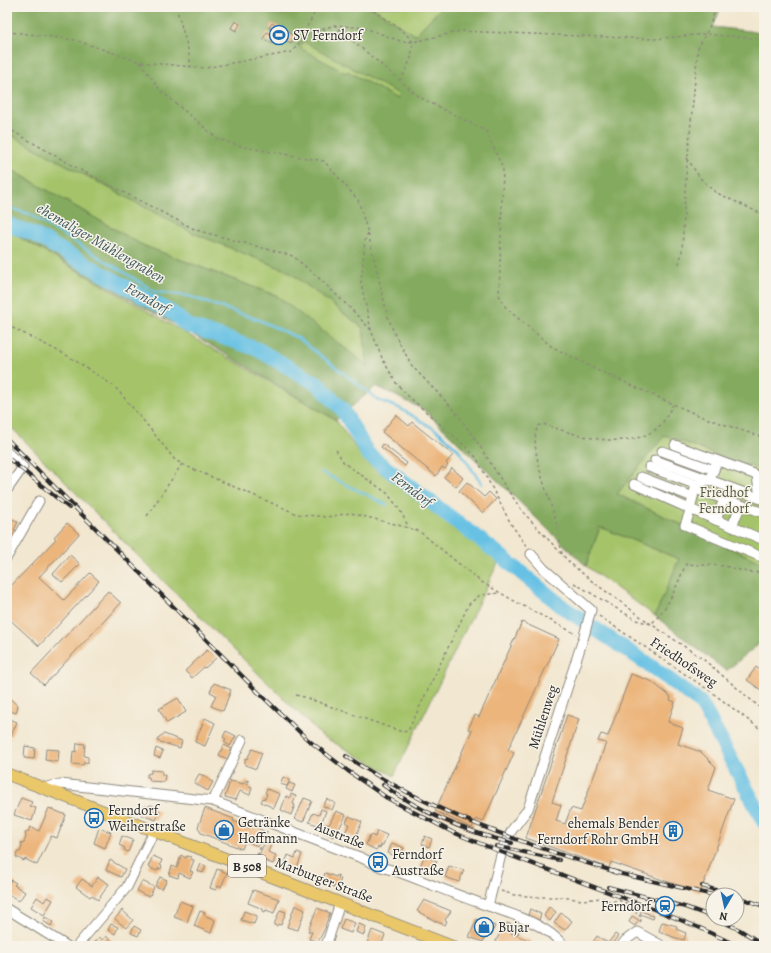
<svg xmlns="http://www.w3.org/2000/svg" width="771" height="953" font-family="Alegreya,serif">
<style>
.green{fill:#a5c46b;stroke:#68784b}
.forest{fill:#84aa5f;stroke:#586a45;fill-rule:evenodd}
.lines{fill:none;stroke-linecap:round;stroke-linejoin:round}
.stream{stroke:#66c1e4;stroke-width:2.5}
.river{stroke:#66c1e4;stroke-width:15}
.building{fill:#ecb57b}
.minor-casing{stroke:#8e897e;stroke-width:11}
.major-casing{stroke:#8e897e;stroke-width:13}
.path{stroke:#8e897e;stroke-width:1.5;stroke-dasharray:3 3;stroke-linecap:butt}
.minor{stroke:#fff;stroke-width:9}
.major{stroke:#eac769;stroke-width:11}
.rail-casing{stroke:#2b2b2b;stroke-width:4}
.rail{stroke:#f7f3e8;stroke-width:2.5;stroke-dasharray:8;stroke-linecap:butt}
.labels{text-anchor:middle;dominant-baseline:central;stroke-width:3;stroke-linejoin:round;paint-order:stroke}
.shield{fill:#f7f3e8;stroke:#686764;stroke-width:1}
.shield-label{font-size:13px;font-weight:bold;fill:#2b2b2b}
.poi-label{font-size:14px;fill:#2b2b2b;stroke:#f7f3e8;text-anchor:start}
.park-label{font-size:14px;fill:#50593e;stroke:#f7f3e8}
.street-label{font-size:14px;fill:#2b2b2b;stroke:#f7f3e8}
.water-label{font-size:15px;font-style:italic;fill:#3d5862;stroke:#f7f3e8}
</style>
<rect width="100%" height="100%" fill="#f7f3e8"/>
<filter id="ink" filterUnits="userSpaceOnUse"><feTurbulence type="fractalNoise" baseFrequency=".025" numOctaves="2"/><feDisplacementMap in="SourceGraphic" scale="8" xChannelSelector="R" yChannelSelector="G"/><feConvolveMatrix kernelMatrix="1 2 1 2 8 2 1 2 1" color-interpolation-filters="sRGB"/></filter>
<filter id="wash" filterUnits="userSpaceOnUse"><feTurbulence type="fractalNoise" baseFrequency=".012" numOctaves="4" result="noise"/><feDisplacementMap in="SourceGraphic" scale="16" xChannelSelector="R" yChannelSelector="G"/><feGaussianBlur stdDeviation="0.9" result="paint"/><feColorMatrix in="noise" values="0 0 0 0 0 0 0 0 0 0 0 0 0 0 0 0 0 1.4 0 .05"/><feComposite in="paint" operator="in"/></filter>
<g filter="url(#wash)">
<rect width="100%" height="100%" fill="#f2e7d0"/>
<!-- green -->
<g class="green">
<path d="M371 7H442L415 35Z"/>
<path d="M303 40 400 94 397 99 347 71 345 73 299 48Z"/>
<path d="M7 133 193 233 288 271 363 328 368 367 277 296 142 245 7 167Z"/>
<path d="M7 230 336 420 365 461 499 561 394 776 322 736 138 556 7 423Z"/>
<path d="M665 435 731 461 764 470V564L617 494Z"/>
<path d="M600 527 679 559 655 616 586 566Z"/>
</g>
<!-- forest -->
<path class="forest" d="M7 7H371L415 35 442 7H721L713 27 749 31 764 34V470L731 461 665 435 617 494 764 564V640L726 671 655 616 679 559 600 527 586 566 424 410 376 386 336 420 192 334 7 230V167L142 245 277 296 368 366 363 328 288 271 193 233 7 133ZM272 23 295 36 291 43 281 38 276 45 264 39 271 34 273 30 269 28ZM303 41 399 94 397 99 347 71 345 73 300 48Z"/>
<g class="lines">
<!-- stream -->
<g class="stream">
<path d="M7 207 29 214 156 292 188 296 259 320 298 338 378 400 399 408 438 431 458 449 482 484"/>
<path d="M321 472 387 505"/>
<path d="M591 636 601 633"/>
</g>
<!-- river -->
<path class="river" d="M7 224 33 234 174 314 186 325 257 349 319 385 343 410 368 454 496 552 564 608 648 664 701 703 764 822"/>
</g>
<g id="blocks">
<!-- building -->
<g class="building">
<path d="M235 21 240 24 236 31 231 28Z"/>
<path d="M272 23 295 36 291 43 281 38 276 45 263 39 267 32 271 34 273 30 269 28Z"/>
<path d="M396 415 409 426 412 422 453 455 446 463 448 465 445 469 442 467 436 476 382 432Z"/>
<path d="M383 444 407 463 405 466 381 447Z"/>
<path d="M452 468 463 478 456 487 444 477Z"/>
<path d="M467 482 484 497 489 492 496 499 483 513 459 491Z"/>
<path d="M7 516 18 522 14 530 17 531 9 544 7 543Z"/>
<path d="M67 523 79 534 39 577 64 600 90 573 99 581 39 646 7 617V590L56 539 54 537Z"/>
<path d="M70 555 80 564 62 582 53 574Z"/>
<path d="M108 591 121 603 44 685 31 673Z"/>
<path d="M522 622 559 639 508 750 514 753 483 822 476 819 472 828 435 811 472 730 468 729 475 715 479 717Z"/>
<path d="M207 650 216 658 205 668 204 667 192 678 185 671Z"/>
<path d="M756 667 764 673V692L747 680Z"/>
<path d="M631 674 651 681 671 697 670 700 675 702 668 722 683 728 678 744 701 752 716 767 708 790 734 799 700 893 611 862 609 868 526 838 567 715 579 719 552 802 561 805 556 821 565 824 571 808 581 811 606 743 598 741 601 734 608 736Z"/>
<path d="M214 683 231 690 223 711 211 706 216 695 210 692Z"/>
<path d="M7 696 18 706 16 713 7 710Z"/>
<path d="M178 698 186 712 167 723 159 709Z"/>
<path d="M7 718 17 722 11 736 9 735V737L10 738 7 747Z"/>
<path d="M205 718 215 723 205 746 195 742Z"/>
<path d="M226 731 236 736 230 746 224 742 226 739 223 737Z"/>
<path d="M164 734 182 741 180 748 157 741 159 737Z"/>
<path d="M77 743 85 744 84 756 88 757V763L84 762 83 765 72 764 73 751 76 752Z"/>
<path d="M224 745 232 749 227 759 219 755Z"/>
<path d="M25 746 35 748 34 759 24 758Z"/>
<path d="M156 748 163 751 160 758 154 756Z"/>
<path d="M46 749 59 750 58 762 45 760Z"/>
<path d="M252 749 262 753 256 769 245 765V758L247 759Z"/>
<path d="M151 770 162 771V775H165L164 782 150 781 149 777H147V774L151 773Z"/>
<path d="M199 774 208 777 209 780 213 782 208 791 194 783Z"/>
<path d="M283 777 290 780 287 786 280 784Z"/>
<path d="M246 780 249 781 247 785 252 787 250 795 240 791 236 800 225 797 230 781 244 784Z"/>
<path d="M289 783 295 785 292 792 286 789Z"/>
<path d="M267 789 280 794 274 808 261 802 263 798 265 799 267 794 265 793Z"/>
<path d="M291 794 296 796 293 804 295 805 291 815 281 810 286 796 290 798Z"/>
<path d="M21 798 32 802 30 806 36 808 32 821 14 815Z"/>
<path d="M304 798 312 801 303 822 295 819Z"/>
<path d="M327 799 335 803 332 810 323 806Z"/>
<path d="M150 805 154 806 153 809 160 811 156 820 141 815 145 806 149 807Z"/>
<path d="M49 808 66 815 57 838 51 836 37 865 25 859 24 861 16 857 17 852H20L22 847 21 843 24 842 26 837 25 833 28 832 30 827 39 831Z"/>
<path d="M205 808 234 819 233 821 250 828 251 825 264 831 258 846 245 841 242 849 201 833 198 827Z"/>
<path d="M321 809 326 811 320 826 309 822 313 813 319 815Z"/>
<path d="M336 811 346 815 338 831 333 837 323 831 326 824 329 825Z"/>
<path d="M349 816 362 822 355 838 345 833 349 824 346 823Z"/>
<path d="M99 828 111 832 105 848 94 843Z"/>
<path d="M377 831 387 835 383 845H381L380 848 378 847 376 850 366 845 370 835 375 837Z"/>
<path d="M122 836 133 840 128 852 124 850 125 848 119 845Z"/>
<path d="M425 836 432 839 429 847 422 844Z"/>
<path d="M266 839 272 842 268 852 276 855 273 864 258 858Z"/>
<path d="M392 843 404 848 400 858 388 853Z"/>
<path d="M297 852 302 854 296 871 291 869V870L284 866 288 855 295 858Z"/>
<path d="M425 854 431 856 430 858 437 861 433 872 420 867Z"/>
<path d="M181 855 186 858 187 856 191 857 190 859 194 860 190 871 193 872 190 878 179 873 178 878 169 875 172 866 177 868Z"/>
<path d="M153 856 162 860 160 865 162 866 161 869 159 868 157 871 148 867Z"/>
<path d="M110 860 125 869 121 877 106 870Z"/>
<path d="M201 864 206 866 203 873 198 871Z"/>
<path d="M449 866 464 870 459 882 445 877Z"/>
<path d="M217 869 227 873 221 887 218 886 216 890 210 888Z"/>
<path d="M325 873 336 877 337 875 339 876 338 878 341 879 337 888 322 882Z"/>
<path d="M98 877 109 884 98 900 92 895 90 897 76 887 82 879 92 886Z"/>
<path d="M160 877 167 880 162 889 155 886Z"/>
<path d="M11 880 16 883 14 885 25 892 19 901 7 893V885Z"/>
<path d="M142 881 154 887 150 896H146L137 891Z"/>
<path d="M253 890 279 899 274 913 266 910 265 912 263 911V909L248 903Z"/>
<path d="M37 897 44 902 47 897 53 900 44 915 31 907Z"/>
<path d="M424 900 451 911 445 920 447 921 445 925 435 921 417 911Z"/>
<path d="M180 901 193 906 187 922 174 917Z"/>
<path d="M295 905 305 910 298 930 287 927Z"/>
<path d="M549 907 556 912 550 921 544 916Z"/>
<path d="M317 908 330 913 325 926H326L318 942 309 939 312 932 308 931Z"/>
<path d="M530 909 541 914 539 920 528 915Z"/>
<path d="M122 910 133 920 126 928 115 919Z"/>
<path d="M280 910 286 912 281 925 278 924 277 926 274 925Z"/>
<path d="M200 911 205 913 204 915 215 920 211 933 194 926Z"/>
<path d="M244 911 257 916 254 924 241 920Z"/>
<path d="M641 911 649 914V915L654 916 653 919 640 914Z"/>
<path d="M561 913 572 921 565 930 554 923Z"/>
<path d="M632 916 639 920 635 926 629 922Z"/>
<path d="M45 917 53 922 51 926 43 921Z"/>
<path d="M344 919 355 923 351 933 340 929Z"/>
<path d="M477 919 495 926 491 935 487 933 483 942 469 937Z"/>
<path d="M662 922 677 926 676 929 686 933 684 940 673 937 659 931Z"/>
<path d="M507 923 520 928 518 934 511 931 510 933 531 941 529 946H494L501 930 504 931Z"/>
<path d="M111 924 118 927 115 934 108 930Z"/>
<path d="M359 924 366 927 364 935 356 932Z"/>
<path d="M134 926 141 930 138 936 131 933Z"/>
<path d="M372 930 385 935 381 946 374 944 373 946H366Z"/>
<path d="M615 934 618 936 611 946H590L597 936 608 943Z"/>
<path d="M106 936 113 942 110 946 108 944 106 946H92L99 937 103 940Z"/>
</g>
</g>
</g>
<g filter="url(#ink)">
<use href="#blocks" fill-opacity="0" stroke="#8e897e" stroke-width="1"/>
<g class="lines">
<defs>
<g id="minor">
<path d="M675 445 754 474 757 476 760 498"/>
<path d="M662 451 714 470"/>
<path d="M7 452 23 467 7 490"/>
<path d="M655 460 764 500"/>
<path d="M717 461 710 480C692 483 694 495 690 510 689 515 687 520 685 525L764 558"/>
<path d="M649 467 697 485"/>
<path d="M641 477 693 497"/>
<path d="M634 484 690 509 764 540"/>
<path d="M695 489 764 513"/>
<path d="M716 520 724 499"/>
<path d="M732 526 741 505"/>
<path d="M7 557 39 501"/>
<path d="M43 788 60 784 213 801 362 858 381 867 399 872C425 882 451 893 477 902 507 913 543 921 564 946"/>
<path d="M213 801 242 740"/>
<path d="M488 906 503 847 512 830 528 809 584 636 591 610 544 569 531 554"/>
<path d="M7 909 67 946"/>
<path d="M77 946 127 887 154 831"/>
<path d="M326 946 340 903"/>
<path d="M621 946 626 940 637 932 659 944 660 946"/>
</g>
<path id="major" d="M7 774 451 946"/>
</defs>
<!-- minor casing -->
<use href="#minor" class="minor-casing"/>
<!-- major casing -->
<use href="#major" class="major-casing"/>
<!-- path -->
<g class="path">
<path d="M176 7 188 49 191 67"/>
<path d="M237 7 270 11 314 13 321 7"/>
<path d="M368 7 403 31 413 42 411 58 401 80"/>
<path d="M334 25 421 98 486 131 503 169 499 295 506 308 551 346 597 370 700 416 764 438"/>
<path d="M7 32 21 33 75 40 140 62 205 68 292 52 303 38 310 34 334 25 365 28 400 41 413 42 461 31 654 39 705 34 764 39"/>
<path d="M303 38 307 27 314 14"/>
<path d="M140 62 161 91 218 139 244 147 324 161 358 200 368 233 387 314 394 333 412 366 454 410 476 440 505 486 523 512 570 563 593 582 651 624 703 659 764 711"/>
<path d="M7 128 75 167 196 230 293 256 321 280 351 309 371 330"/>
<path d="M687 158 700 178 715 192 764 215"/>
<path d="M368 233 365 240 361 283 371 330 382 358 396 383 408 396 454 436 476 457 511 524 527 547"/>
<path d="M679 264 682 251 686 175 698 48 709 28 716 7"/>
<path d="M7 325 68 356 114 386 139 415 175 460 186 466 297 514 326 517 351 513 398 525 419 531 480 581 516 602 576 634"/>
<path d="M336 450 344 463 387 493 400 510 409 528"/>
<path d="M147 516 182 464"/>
<path d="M562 554C560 544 559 535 557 526 552 501 527 450 538 426L543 424C575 435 624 451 655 430 664 424 668 413 673 405"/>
<path d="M574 583 636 620 651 624C669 607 676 587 686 564 699 565 711 565 724 566 736 568 751 576 764 571"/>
<path d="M599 616 710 691 764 732"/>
<path d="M296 695 304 697 402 732 408 731 469 604 480 595 500 593"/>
<path d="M255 861 267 831"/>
<path d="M501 891 514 895 538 897H562L582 900 602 898 611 902 618 900 638 908 636 914 642 917 639 925"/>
</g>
<!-- minor -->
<use href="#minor" class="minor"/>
<!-- major -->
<use href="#major" class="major"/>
<defs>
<g id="rail">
<path d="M7 439 259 693 307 739 348 771 387 798 452 832 501 852 653 909 700 928 738 946"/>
<path d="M7 457 69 508"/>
<path d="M346 756C429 812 524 844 619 873"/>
<path d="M383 785C421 812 466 832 512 843"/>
<path d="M496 846 559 860"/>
<path d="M613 872 713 895"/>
<path d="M702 886 732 895"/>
<path d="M608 887 685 907 713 917"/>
<path d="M737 897 764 906"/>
<path d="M717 919 740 930 764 945"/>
</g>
</defs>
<!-- rail casing -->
<use href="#rail" class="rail-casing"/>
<!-- rail -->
<use href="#rail" class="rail"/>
</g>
</g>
<!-- icons -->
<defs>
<symbol id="stadium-ring" viewBox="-11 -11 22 22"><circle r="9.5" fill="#f7f3e8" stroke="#1f6fb2" stroke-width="1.5"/><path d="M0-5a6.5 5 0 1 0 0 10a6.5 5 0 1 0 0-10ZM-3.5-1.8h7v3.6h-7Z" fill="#1f6fb2"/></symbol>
<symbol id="bus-ring" viewBox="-11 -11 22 22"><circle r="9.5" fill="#f7f3e8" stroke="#1f6fb2" stroke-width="1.5"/><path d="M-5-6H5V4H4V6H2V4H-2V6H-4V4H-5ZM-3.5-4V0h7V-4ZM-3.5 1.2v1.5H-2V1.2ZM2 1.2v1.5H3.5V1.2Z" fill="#1f6fb2"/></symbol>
<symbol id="shop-ring" viewBox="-11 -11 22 22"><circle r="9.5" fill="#f7f3e8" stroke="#1f6fb2" stroke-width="1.5"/><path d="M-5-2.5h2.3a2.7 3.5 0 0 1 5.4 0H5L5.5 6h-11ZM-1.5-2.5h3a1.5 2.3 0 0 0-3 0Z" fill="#1f6fb2"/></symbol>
<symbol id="building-ring" viewBox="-11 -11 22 22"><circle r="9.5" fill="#f7f3e8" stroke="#1f6fb2" stroke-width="1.5"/><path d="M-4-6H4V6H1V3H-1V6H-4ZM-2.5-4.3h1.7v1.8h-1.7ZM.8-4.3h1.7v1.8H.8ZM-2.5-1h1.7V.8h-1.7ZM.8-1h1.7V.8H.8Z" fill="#1f6fb2"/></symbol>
<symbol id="station-ring" viewBox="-11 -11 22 22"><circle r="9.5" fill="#f7f3e8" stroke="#1f6fb2" stroke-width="1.5"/><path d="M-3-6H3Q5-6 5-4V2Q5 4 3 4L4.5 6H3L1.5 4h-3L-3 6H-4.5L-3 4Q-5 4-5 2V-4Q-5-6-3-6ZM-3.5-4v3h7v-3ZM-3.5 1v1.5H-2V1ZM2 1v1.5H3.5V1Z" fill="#1f6fb2"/></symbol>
</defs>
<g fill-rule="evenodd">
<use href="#stadium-ring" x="268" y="24" width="22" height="22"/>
<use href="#bus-ring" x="83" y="807" width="22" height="22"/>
<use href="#shop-ring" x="213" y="819" width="22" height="22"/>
<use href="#building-ring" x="662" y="820" width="22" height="22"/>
<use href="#bus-ring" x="367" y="851" width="22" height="22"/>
<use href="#station-ring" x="654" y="895" width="22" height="22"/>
<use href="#shop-ring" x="473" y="916" width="22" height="22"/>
</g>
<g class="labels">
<!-- shield labels -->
<rect class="shield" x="228" y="855" width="38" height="22" rx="3"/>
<g class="shield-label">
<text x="247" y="866">B 508</text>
</g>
<!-- poi labels -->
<g class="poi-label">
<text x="293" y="35">SV Ferndorf</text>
<text x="108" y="810">Ferndorf<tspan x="108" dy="16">Weiherstraße</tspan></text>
<text x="238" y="822">Getränke<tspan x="238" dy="16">Hoffmann</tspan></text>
<text x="659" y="823" text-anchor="end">ehemals Bender<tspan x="659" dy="16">Ferndorf Rohr GmbH</tspan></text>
<text x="392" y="854">Ferndorf<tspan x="392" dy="16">Austraße</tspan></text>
<text x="651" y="906" text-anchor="end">Ferndorf</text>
<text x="498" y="927">Bujar</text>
</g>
<!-- park labels -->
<g class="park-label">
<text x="724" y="492">Friedhof<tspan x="724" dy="16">Ferndorf</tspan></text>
</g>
<!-- street labels -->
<g class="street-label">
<text transform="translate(684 662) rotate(34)">Friedhofsweg</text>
<text transform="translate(543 717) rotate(-72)">Mühlenweg</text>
<text transform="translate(340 835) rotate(22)">Austraße</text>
<text transform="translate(324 880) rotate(21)">Marburger Straße</text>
</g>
<!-- water labels -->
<g class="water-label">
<text transform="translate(101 243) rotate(30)">ehemaliger Mühlengraben</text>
<text transform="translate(147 298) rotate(30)">Ferndorf</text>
<text transform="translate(412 489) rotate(38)">Ferndorf</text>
</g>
</g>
<!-- margin -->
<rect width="771" height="953" fill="none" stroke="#f7f3e8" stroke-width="24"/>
<!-- north arrow -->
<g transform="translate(725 907) rotate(189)"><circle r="19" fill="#f7f3e8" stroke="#a5a39c"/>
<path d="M0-3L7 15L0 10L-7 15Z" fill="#1f6fb2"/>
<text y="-6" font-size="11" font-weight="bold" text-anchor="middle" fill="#2b2b2b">N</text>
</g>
</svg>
